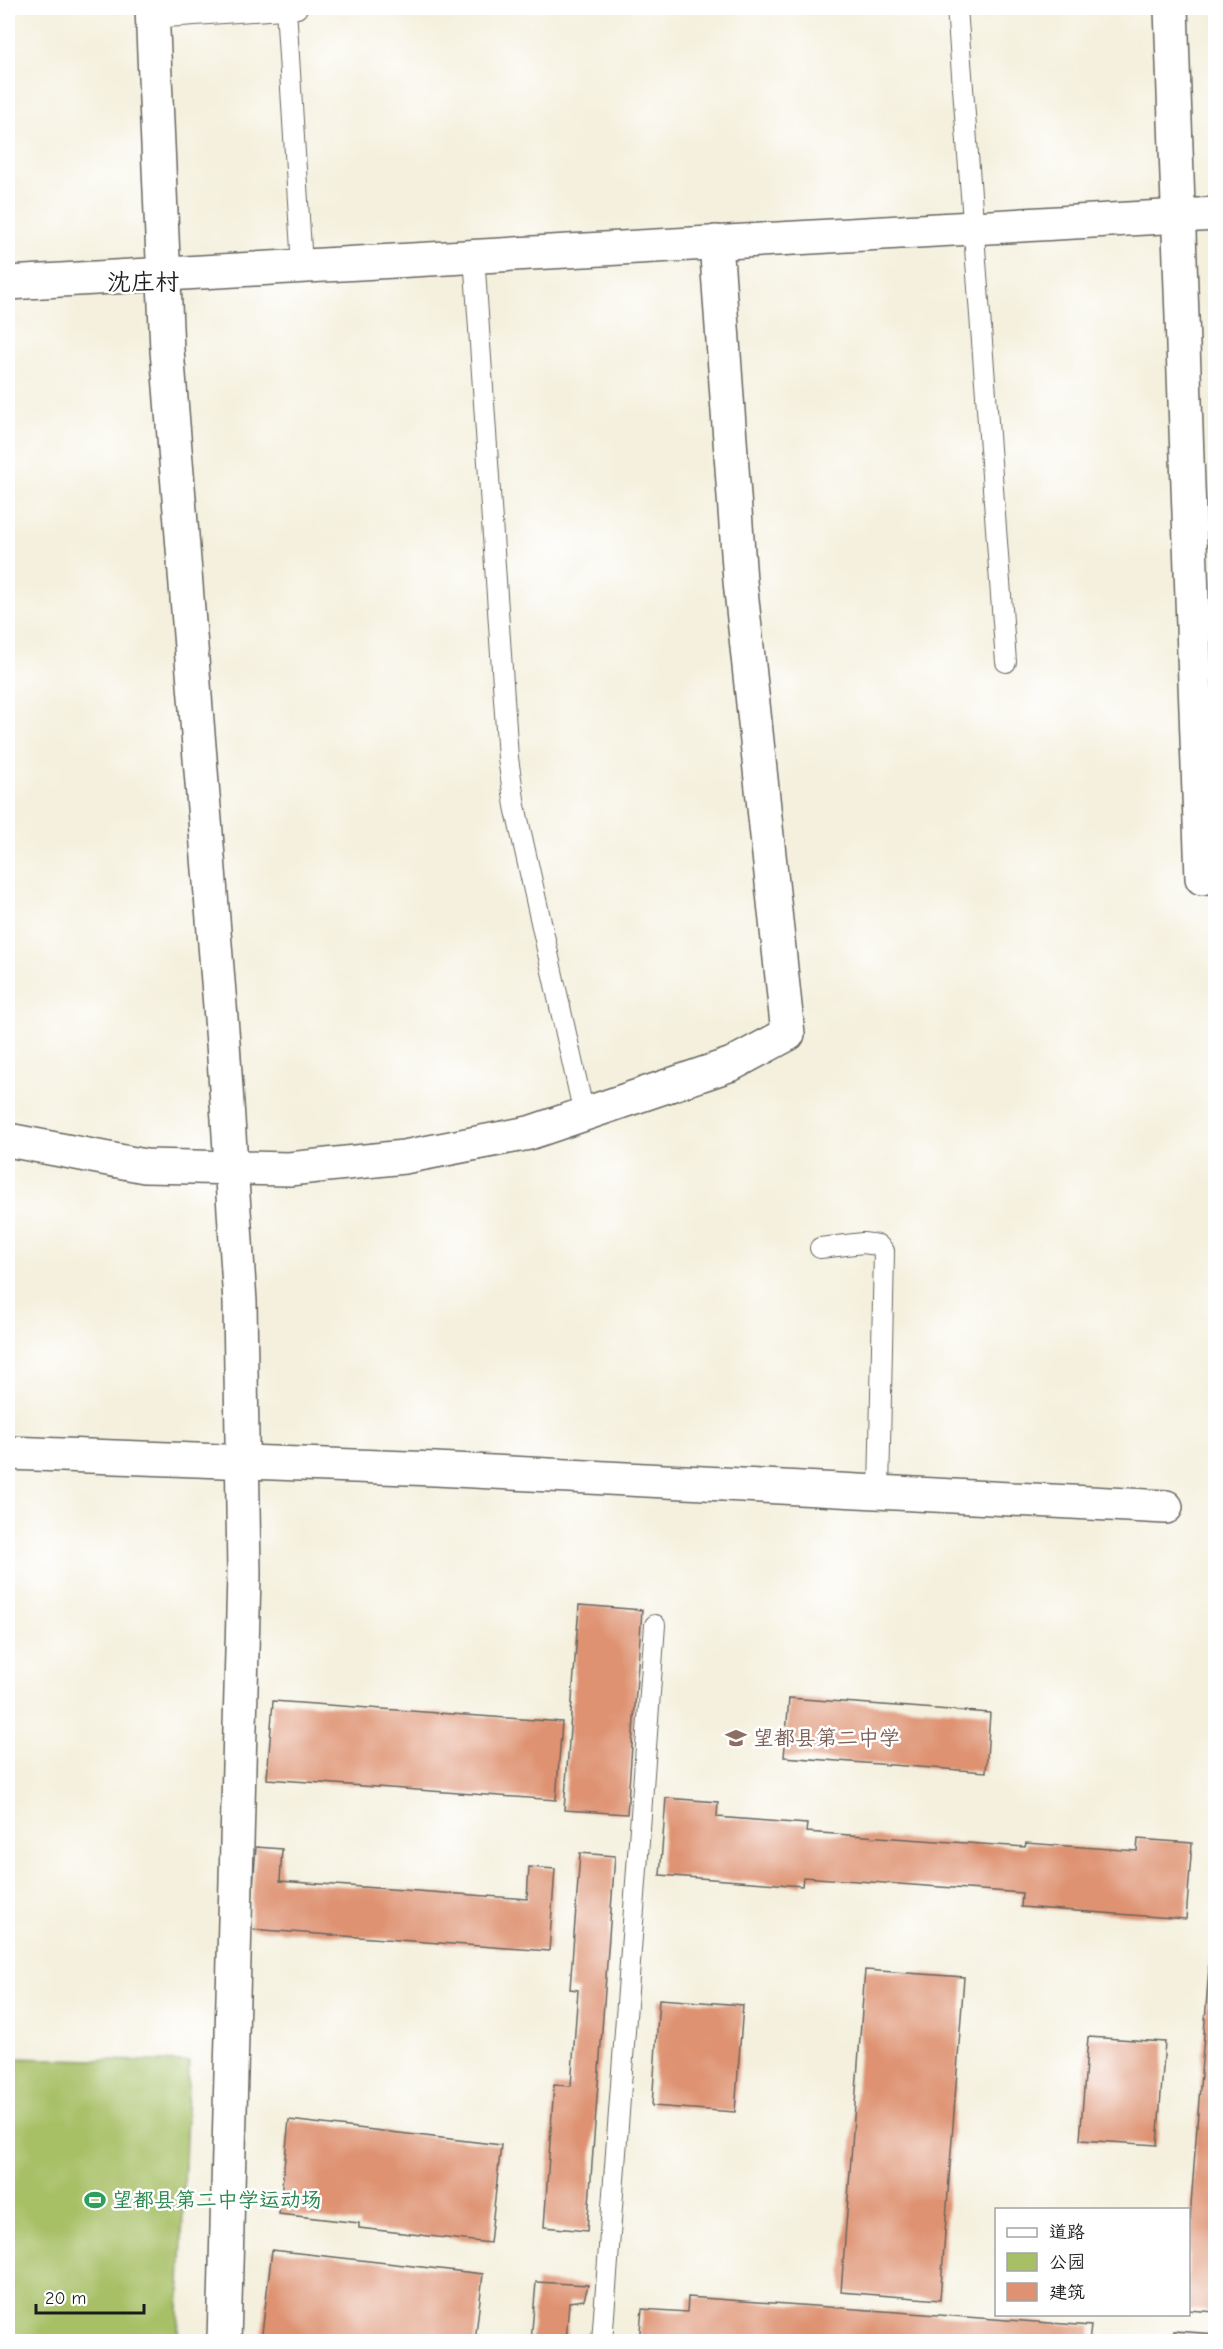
<svg xmlns="http://www.w3.org/2000/svg" width="1223" height="2349" font-family="'Comic Neue','LXGW WenKai TC',sans-serif">
<style>
.green{fill:#a7c066;stroke:#626e41;stroke-width:1.5}
.building{fill:#de9271}
.lines{fill:none;stroke-linecap:round;stroke-linejoin:round}
.service-casing{stroke:#686660;stroke-width:22}
.minor-casing{stroke:#686660;stroke-width:36}
.service{stroke:#fff;stroke-width:20}
.minor{stroke:#fff;stroke-width:33}
.labels{text-anchor:middle;dominant-baseline:central;stroke-width:5;stroke-linejoin:round;paint-order:stroke}
.education-label{font-size:21px;fill:#785e54;stroke:#fff;text-anchor:start}
.leisure-label{font-size:21px;fill:#27864d;stroke:#fff;text-anchor:start}
.quarter-label{font-size:24px;fill:#1c1c1c;stroke:#fff}
</style>
<rect width="100%" height="100%" fill="#fff"/>
<filter id="ink" filterUnits="userSpaceOnUse"><feTurbulence type="fractalNoise" baseFrequency=".0167" numOctaves="2"/><feDisplacementMap in="SourceGraphic" scale="12" xChannelSelector="R" yChannelSelector="G"/><feConvolveMatrix kernelMatrix="1 2 1 2 8 2 1 2 1" color-interpolation-filters="sRGB"/></filter>
<filter id="wash" filterUnits="userSpaceOnUse"><feTurbulence type="fractalNoise" baseFrequency=".008" numOctaves="4" result="noise"/><feDisplacementMap in="SourceGraphic" scale="24" xChannelSelector="R" yChannelSelector="G"/><feGaussianBlur stdDeviation="1.35" result="paint"/><feColorMatrix in="noise" values="0 0 0 0 0 0 0 0 0 0 0 0 0 0 0 0 0 1.4 0 .05"/><feComposite in="paint" operator="in"/></filter>
<g filter="url(#wash)">
<rect width="100%" height="100%" fill="#f4f0dd"/>
<!-- green -->
<path class="green" d="M8 2058 189 2062 178 2338 216 2339 215 2341 8 2342Z"/>
<g id="blocks">
<!-- building -->
<g class="building">
<path d="M579 1605 642 1610 627 1814 564 1810Z"/>
<path d="M789 1698 990 1713 986 1772 784 1757Z"/>
<path d="M273 1701 562 1722 556 1800 267 1779Z"/>
<path d="M666 1798 718 1802 717 1817 807 1824 806 1832 1025 1847 1026 1843 1137 1851 1138 1839 1192 1843 1186 1919 1021 1907 1022 1893 803 1877 802 1886 660 1875Z"/>
<path d="M256 1847 282 1849 280 1881 527 1899 529 1867 555 1869 549 1951 250 1929Z"/>
<path d="M580 1853 615 1856 587 2231 544 2227 554 2085 571 2086 578 1990 570 1989Z"/>
<path d="M1214 1903H1216V2312L1188 2310V2244Z"/>
<path d="M865 1970 964 1977 940 2300 841 2292Z"/>
<path d="M659 1999 743 2005 735 2112 652 2106Z"/>
<path d="M1088 2037 1165 2042 1157 2145 1080 2140Z"/>
<path d="M289 2120 501 2145 490 2243 359 2228V2223L279 2214Z"/>
<path d="M272 2250 483 2274 475 2342H261Z"/>
<path d="M536 2282 588 2285 584 2300 569 2302 566 2342H531Z"/>
<path d="M688 2297 1091 2326 1089 2342H639L642 2309 687 2312Z"/>
<path d="M1174 2331 1216 2334V2342H1173Z"/>
</g>
</g>
</g>
<g filter="url(#ink)">
<use href="#blocks" fill-opacity="0" stroke="#686660" stroke-width="1.5"/>
<g class="lines">
<defs>
<g id="service">
<path d="M286 8 302 266"/>
<path d="M957 8 1006 662"/>
<path d="M152 18 297 8"/>
<path d="M474 255 508 758 515 806 584 1114"/>
<path d="M820 1248 863 1243 878 1245 884 1251 879 1492"/>
<path d="M602 2342 655 1625"/>
</g>
<g id="minor">
<path d="M152 8 167 350 223 1043 240 1302 244 1574 224 2342"/>
<path d="M1171 8 1202 878"/>
<path d="M8 283 1216 214"/>
<path d="M8 1140 145 1166 289 1169 404 1157 529 1133 732 1064 788 1034 740 581 716 242"/>
<path d="M8 1453 435 1469 1166 1507"/>
</g>
</defs>
<!-- service casing -->
<use href="#service" class="service-casing"/>
<!-- minor casing -->
<use href="#minor" class="minor-casing"/>
<!-- service -->
<use href="#service" class="service"/>
<!-- minor -->
<use href="#minor" class="minor"/>
</g>
</g>
<!-- icons -->
<defs>
<symbol id="school-bare" viewBox="-9 -9 18 18"><path d="M0-5L7-2L0 1L-7-2ZM-4 1L0 2.5L4 1V4Q0 6-4 4Z" fill="#8d6e63" stroke="#fff" stroke-width="2.5" paint-order="stroke"/></symbol>
<symbol id="stadium-bare" viewBox="-9 -9 18 18"><path d="M0-5a6.5 5 0 1 0 0 10a6.5 5 0 1 0 0-10ZM-3.5-1.8h7v3.6h-7Z" fill="#2e9e5b" stroke="#fff" stroke-width="2.5" paint-order="stroke"/></symbol>
</defs>
<g fill-rule="evenodd">
<use href="#school-bare" x="721" y="1723" width="30" height="30"/>
<use href="#stadium-bare" x="80" y="2185" width="30" height="30"/>
</g>
<g class="labels">
<!-- education labels -->
<g class="education-label">
<text x="753" y="1738">望都县第二中学</text>
</g>
<!-- leisure labels -->
<g class="leisure-label">
<text x="112" y="2200">望都县第二中学运动场</text>
</g>
<!-- quarter labels -->
<g class="quarter-label">
<text x="143" y="282">沈庄村</text>
</g>
</g>
<!-- margin -->
<rect width="1223" height="2349" fill="none" stroke="#fff" stroke-width="30"/>
<!-- legend -->
<rect x="995" y="2208" width="195" height="108" fill="#ffffff" stroke="#a4a4a4" stroke-width="1.5"/>
<rect x="1007" y="2228" width="30" height="9" fill="#ffffff" stroke="#a4a4a4" stroke-width="1.5"/>
<text x="1049" y="2238" font-size="18" fill="#1c1c1c">道路</text>
<rect x="1007" y="2253" width="30" height="18" fill="#a7c066" stroke="#a4a4a4" stroke-width="1.5"/>
<text x="1049" y="2268" font-size="18" fill="#1c1c1c">公园</text>
<rect x="1007" y="2283" width="30" height="18" fill="#de9271" stroke="#a4a4a4" stroke-width="1.5"/>
<text x="1049" y="2298" font-size="18" fill="#1c1c1c">建筑</text>
<!-- scale -->
<path d="M36 2304v9h108v-9" fill="none" stroke="#1c1c1c" stroke-width="3"/>
<text x="45" y="2304" font-size="18" fill="#1c1c1c" stroke="#ffffff" stroke-width="4.5" paint-order="stroke">20 m</text>
</svg>
